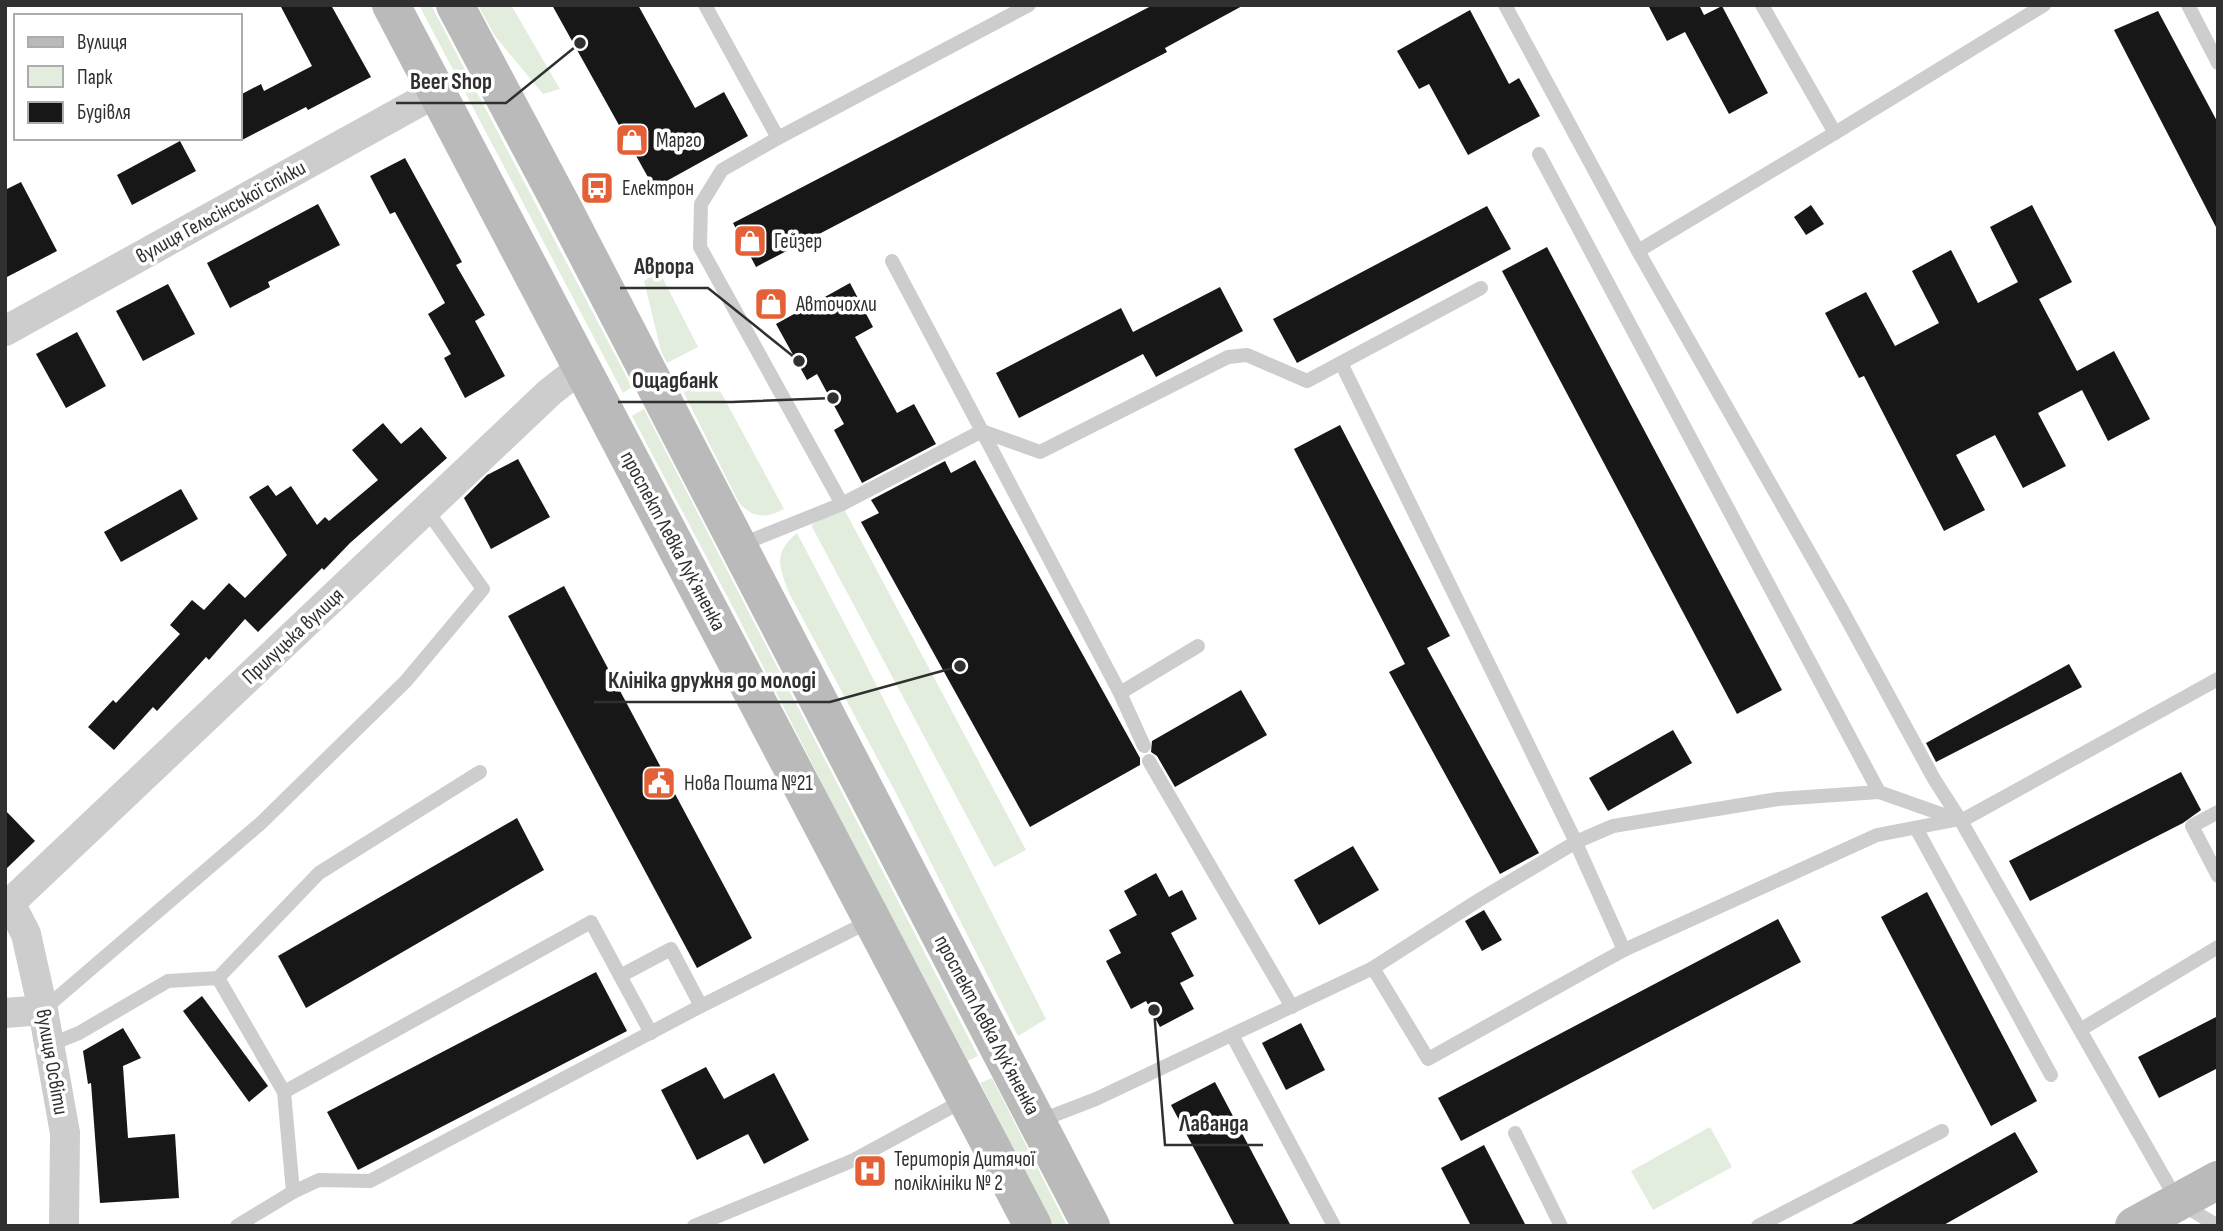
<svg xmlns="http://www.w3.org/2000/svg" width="2223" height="1231" font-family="'Sofia Sans Condensed',sans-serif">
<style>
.green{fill:#e2edde}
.building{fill:#171717}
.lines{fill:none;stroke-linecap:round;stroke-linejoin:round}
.lane{stroke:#cdcdcd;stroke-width:14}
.street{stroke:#cdcdcd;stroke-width:30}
.secondary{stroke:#bababa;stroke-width:38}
.labels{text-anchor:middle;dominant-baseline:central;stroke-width:7;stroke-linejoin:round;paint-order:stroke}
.poi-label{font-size:21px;fill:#303030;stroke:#fff;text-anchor:start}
.street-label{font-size:21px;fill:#303030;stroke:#fff}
.leader{fill:none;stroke:#303030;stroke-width:2.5}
.callout-dot{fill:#303030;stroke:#fff;stroke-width:2.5}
.callout-label{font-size:23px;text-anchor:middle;font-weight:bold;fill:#303030;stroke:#fff;stroke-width:7;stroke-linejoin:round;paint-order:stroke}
</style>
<rect width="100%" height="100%" fill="#fff"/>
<!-- green -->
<g class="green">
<path d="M419 5H431L632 387 623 393Z"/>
<path d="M478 5H511L560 89 543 94 495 36Z"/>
<path d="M659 271 698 347 667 363 661 351 644 281Z"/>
<path d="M710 372 784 509C766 519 753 518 739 503L681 387Z"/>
<path d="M644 409 978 1056 968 1061 844 827 737 615 632 416Z"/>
<path d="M843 507 1026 850 994 867 811 525Z"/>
<path d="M797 533 860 653 1046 1019 1018 1036 897 795 788 591C779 565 773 553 797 533Z"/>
<path d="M992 1078 1067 1226H1054L980 1083Z"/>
<path d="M1710 1127 1732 1167 1653 1210 1631 1171Z"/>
</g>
<!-- building -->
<g class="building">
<path d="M280 5H331L371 77 308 110 306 107 240 141V95L261 84 264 91 312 66Z"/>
<path d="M552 5H638L695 108 724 92 748 136 654 188Z"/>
<path d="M1153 5H1244L1165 48 1167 52 756 267 733 223Z"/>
<path d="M1648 5H1699L1704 15 1722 6 1768 93 1729 114 1685 32 1667 41Z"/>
<path d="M1470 10 1509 84 1519 78 1540 116 1468 155 1429 84 1419 89 1397 51Z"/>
<path d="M2158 11 2218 123V231L2114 30Z"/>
<path d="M180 141 196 171 132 205 117 175Z"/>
<path d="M405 158 462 262 456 265 485 315 475 321 505 376 465 398 444 358 451 354 428 314 445 303 395 212 390 214 370 176Z"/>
<path d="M21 182 57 251 5 278V190Z"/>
<path d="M318 204 340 245 268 282 270 287 230 308 207 263Z"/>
<path d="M1811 205 1824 224 1806 235 1794 217Z"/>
<path d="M2032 205 2072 282 2039 299 2077 371 2114 351 2150 419 2108 441 2082 390 2038 413 2066 466 2023 488 1995 435 1956 455 1985 510 1944 531 1864 376 1859 378 1825 313 1866 292 1895 346 1939 323 1912 271 1951 250 1978 303 2018 282 1990 227Z"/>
<path d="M1487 206 1511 249 1297 363 1273 319Z"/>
<path d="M1547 247 1782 690 1737 714 1502 271Z"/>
<path d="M850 283 873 327 855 337 897 413 914 404 936 444 862 483 834 430 844 424 817 374 807 380 776 324Z"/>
<path d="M168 284 195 334 143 361 116 311Z"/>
<path d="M1220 287 1243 331 1156 377 1143 354 1019 418 996 373 1121 308 1133 332Z"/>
<path d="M77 332 106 386 66 408 36 354Z"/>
<path d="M383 423 401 444 421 427 447 458 350 543 324 570 322 568 258 632 245 619 209 660 206 657 157 711 153 707 114 750 88 727 113 700 116 703 180 634 170 625 192 600 204 610 229 583 245 598 287 555 249 497 268 485 276 496 291 486 317 525 325 517 329 521 378 480 352 450Z"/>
<path d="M1340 425 1450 636 1427 648 1539 853 1500 874 1389 672 1405 664 1294 449Z"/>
<path d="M518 459 550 517 491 549 464 498 487 475Z"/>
<path d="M975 460 1140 758V765L1030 827 861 522 879 513 871 500 945 461 951 473Z"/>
<path d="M181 489 198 519 121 562 104 532Z"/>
<path d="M564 586 752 938 697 968 508 616Z"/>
<path d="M2069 664 2082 687 1936 762 1926 743Z"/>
<path d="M1241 690 1267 735 1175 787 1157 756 1151 752 1152 741Z"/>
<path d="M1673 730 1692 763 1608 811 1589 778Z"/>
<path d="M2181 772 2201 810 2183 823 2030 901 2009 861Z"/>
<path d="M5 810 35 841 5 870Z"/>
<path d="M517 818 544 870 306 1008 278 956Z"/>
<path d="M1353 846 1379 890 1319 925 1294 880Z"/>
<path d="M1156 873 1169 897 1182 890 1197 919 1171 933 1194 976 1180 983 1194 1009 1160 1027 1146 1001 1131 1009 1106 961 1121 953 1109 930 1137 915 1124 891Z"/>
<path d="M1927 892 2037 1101 1991 1126 1881 917Z"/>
<path d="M1484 910 1502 940 1482 951 1465 921Z"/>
<path d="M1778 919 1801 962 1461 1141 1438 1098Z"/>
<path d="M596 972 627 1031 358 1170 327 1112Z"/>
<path d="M202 996 268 1086 249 1102 183 1011Z"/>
<path d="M2218 1016V1068L2159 1098 2138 1057Z"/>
<path d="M1301 1023 1325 1070 1286 1090 1262 1043Z"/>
<path d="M123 1028 141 1058 123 1066 128 1138 175 1134 179 1198 100 1203 91 1083 88 1084 83 1051Z"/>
<path d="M706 1067 724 1099 774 1073 809 1140 764 1164 748 1134 697 1160 661 1090Z"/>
<path d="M1215 1082 1291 1226H1235L1171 1105Z"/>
<path d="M2015 1132 2038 1172 1942 1226H1848Z"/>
<path d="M1484 1145 1526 1226H1471L1441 1168Z"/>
</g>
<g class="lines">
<!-- lane -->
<g class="lane">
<path d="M705 5 778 138 722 170 701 204 700 247 842 504"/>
<path d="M1505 5 1638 251 1842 610 1934 779 1961 821 2218 679"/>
<path d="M2188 5 2218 63"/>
<path d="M1835 133 2044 5"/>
<path d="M778 138 1029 5"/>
<path d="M1539 154 1879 792"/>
<path d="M1638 251 1835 133 1762 5"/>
<path d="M1341 363 1572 834 1624 950"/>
<path d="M740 545 842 504 982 431 892 261"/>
<path d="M1120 693 1198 646"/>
<path d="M1144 746 1120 693 982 431 1040 452 1228 357 1247 355 1307 381 1481 288"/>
<path d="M1149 761 1292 1007"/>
<path d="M2218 812 2192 826 2218 876"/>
<path d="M1916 828 2051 1075"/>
<path d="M1373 968 1428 1059 1624 950 1877 835 1955 820"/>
<path d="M620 976 671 949 701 1006"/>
<path d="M218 978 319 873 480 772"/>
<path d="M43 1010 261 823 406 681 483 589 426 509"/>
<path d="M2080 1030 2218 947"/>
<path d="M1232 1035 1334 1226"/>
<path d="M49 1045 79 1033 168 981 218 978 284 1092"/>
<path d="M1039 1121 1096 1099 1373 968 1479 900 1576 842 1613 826 1778 799 1879 792 1961 821 2178 1202 2218 1226"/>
<path d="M1515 1133 1561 1226"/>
<path d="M293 1192 284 1092 591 922 651 1033"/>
<path d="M237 1226 293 1192 319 1180 370 1181 701 1006 870 921"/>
<path d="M694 1226 854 1160 966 1099"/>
<path d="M1758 1226 1942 1131"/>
</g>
<!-- street -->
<g class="street">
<path d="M5 331 437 92"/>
<path d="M5 900 10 903 550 392 582 367"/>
<path d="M10 903 26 934 43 1010 65 1133 64 1226"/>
<path d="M5 1013 43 1010"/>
</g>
<!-- secondary -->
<g class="secondary">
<path d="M391 5 1033 1226"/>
<path d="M455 5 563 208 1091 1226"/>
<path d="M2134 1226 2218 1180"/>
</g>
</g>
<!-- icons -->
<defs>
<symbol id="shop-square" viewBox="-11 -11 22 22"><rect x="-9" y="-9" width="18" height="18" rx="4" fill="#e46036" stroke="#fff"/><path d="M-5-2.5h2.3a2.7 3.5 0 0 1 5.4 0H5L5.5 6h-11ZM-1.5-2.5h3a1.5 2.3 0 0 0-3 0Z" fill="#fff"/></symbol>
<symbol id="bus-square" viewBox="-11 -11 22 22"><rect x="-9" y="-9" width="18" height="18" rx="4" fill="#e46036" stroke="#fff"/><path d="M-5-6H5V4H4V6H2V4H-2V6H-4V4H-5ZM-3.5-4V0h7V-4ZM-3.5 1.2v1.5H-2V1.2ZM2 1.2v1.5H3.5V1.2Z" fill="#fff"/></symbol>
<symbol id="civic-square" viewBox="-11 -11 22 22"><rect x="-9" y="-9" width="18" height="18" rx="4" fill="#e46036" stroke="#fff"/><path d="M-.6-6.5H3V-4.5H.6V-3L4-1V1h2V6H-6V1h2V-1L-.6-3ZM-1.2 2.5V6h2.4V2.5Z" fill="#fff"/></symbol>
<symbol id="hospital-square" viewBox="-11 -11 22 22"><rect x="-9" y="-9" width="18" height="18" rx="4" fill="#e46036" stroke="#fff"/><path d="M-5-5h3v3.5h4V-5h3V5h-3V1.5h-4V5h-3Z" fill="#fff"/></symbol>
</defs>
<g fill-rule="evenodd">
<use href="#shop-square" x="613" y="121" width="38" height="38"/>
<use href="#bus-square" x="578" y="169" width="38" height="38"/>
<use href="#shop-square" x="731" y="222" width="38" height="38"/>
<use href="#shop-square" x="752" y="285" width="38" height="38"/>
<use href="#civic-square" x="640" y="764" width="38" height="38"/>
<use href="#hospital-square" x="851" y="1152" width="38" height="38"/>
</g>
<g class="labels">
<!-- poi labels -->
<g class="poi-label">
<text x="656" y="140">Марго</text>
<text x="622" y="188">Електрон</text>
<text x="774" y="241">Гейзер</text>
<text x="796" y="304">Авточохли</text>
<text x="684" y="783">Нова Пошта №21</text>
<text x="894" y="1159">Територія Дитячої<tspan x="894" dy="24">поліклініки № 2</tspan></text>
</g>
<!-- street labels -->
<g class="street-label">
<text transform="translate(221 212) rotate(-29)">вулиця Гельсінської спілки</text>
<text transform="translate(673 541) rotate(62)">проспект Левка Лукʼяненка</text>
<text transform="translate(293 636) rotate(-43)">Прилуцька вулиця</text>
<text transform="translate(987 1025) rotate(62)">проспект Левка Лукʼяненка</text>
<text transform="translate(52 1062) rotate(80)">вулиця Освіти</text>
</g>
</g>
<!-- callouts -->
<path class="leader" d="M580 43L506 103H396M799 361L708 288H620M833 398L732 402H618M960 666L830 702H594M1154 1010L1165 1145H1263"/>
<g class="callout-dot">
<circle cx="580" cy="43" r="7"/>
<circle cx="799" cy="361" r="7"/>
<circle cx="833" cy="398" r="7"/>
<circle cx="960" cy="666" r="7"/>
<circle cx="1154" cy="1010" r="7"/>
</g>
<g class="callout-label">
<text x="451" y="89">Beer Shop</text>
<text x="664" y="274">Аврора</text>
<text x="675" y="388">Ощадбанк</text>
<text x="712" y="688">Клініка дружня до молоді</text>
<text x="1214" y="1131">Лаванда</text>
</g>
<!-- border -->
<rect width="2223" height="1231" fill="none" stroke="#303030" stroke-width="14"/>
<!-- legend -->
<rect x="14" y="14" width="228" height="126" fill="#ffffff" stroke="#acacac" stroke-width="2"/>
<rect x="28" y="37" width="35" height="10" fill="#bababa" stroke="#acacac" stroke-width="2"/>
<text x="77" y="49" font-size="21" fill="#303030">Вулиця</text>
<rect x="28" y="66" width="35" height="21" fill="#e2edde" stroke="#acacac" stroke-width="2"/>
<text x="77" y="84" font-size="21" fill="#303030">Парк</text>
<rect x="28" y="102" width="35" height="21" fill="#171717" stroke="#acacac" stroke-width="2"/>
<text x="77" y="119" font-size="21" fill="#303030">Будівля</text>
</svg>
